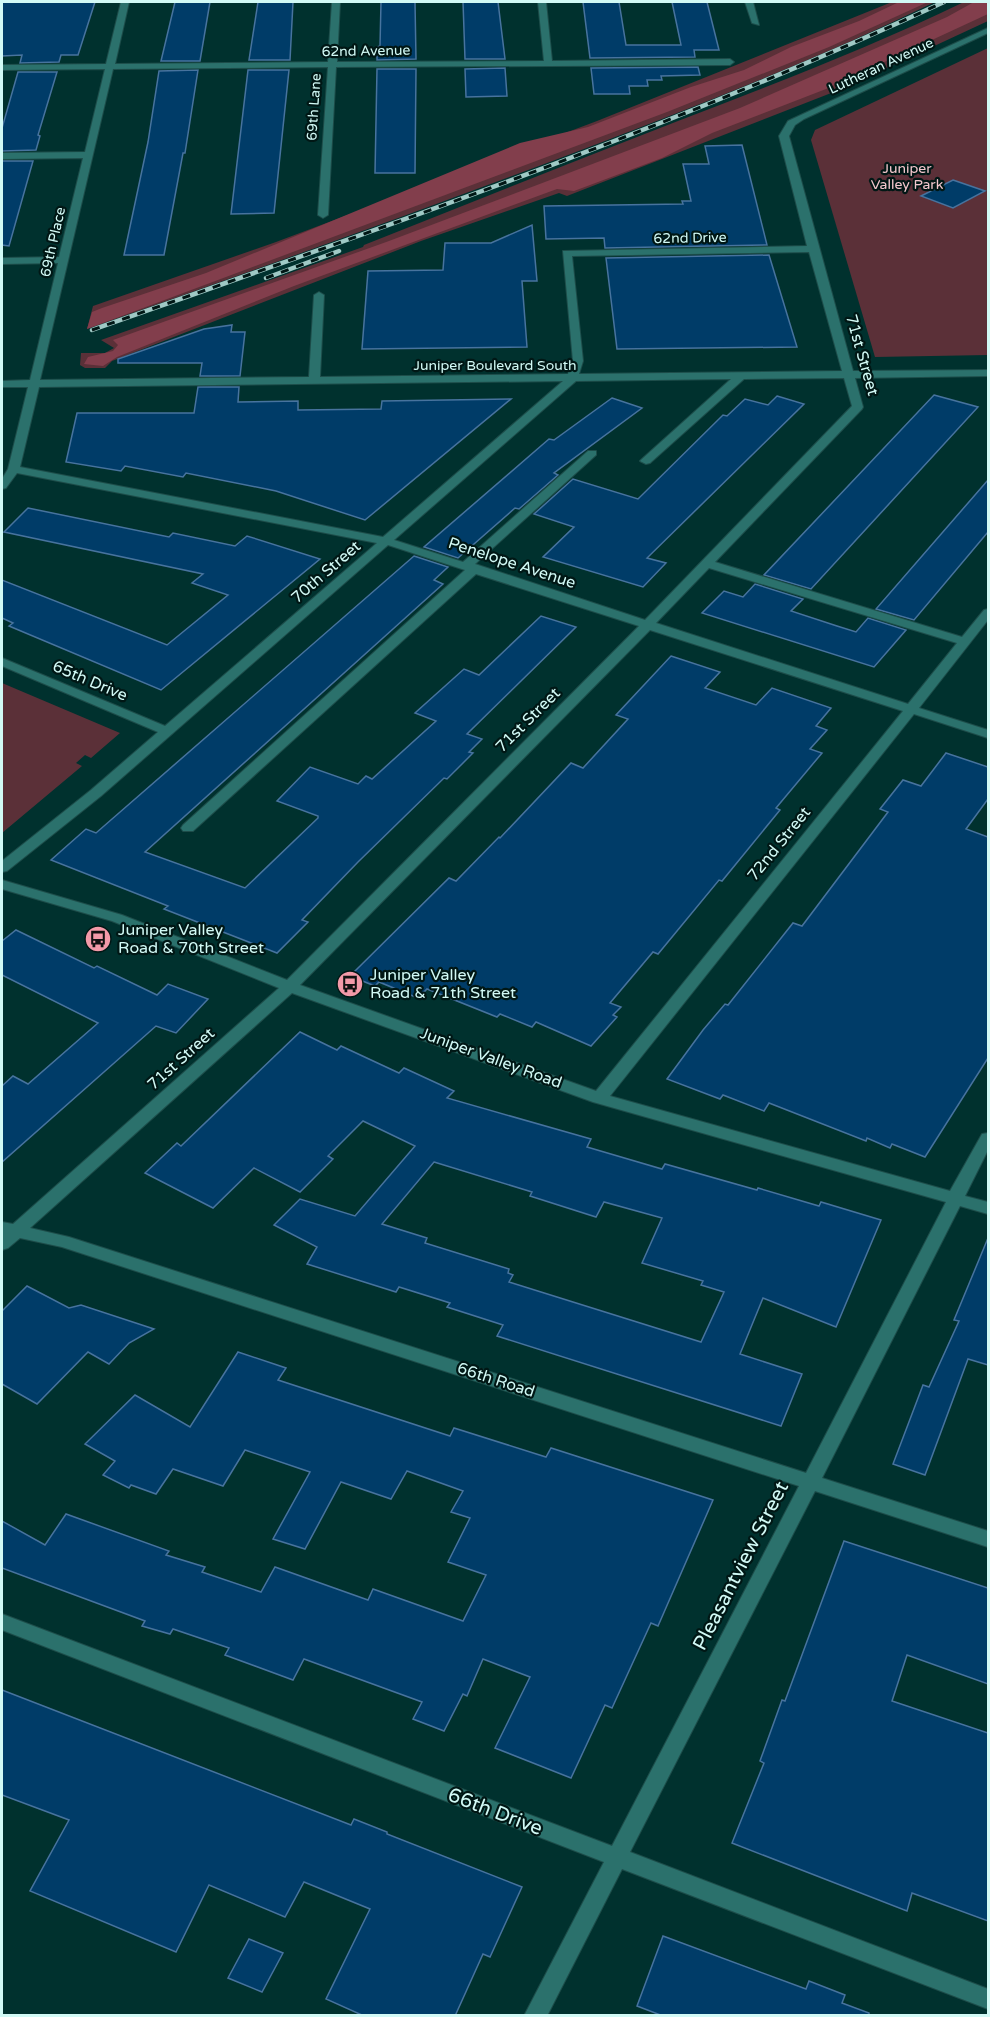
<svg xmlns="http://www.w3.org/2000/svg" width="990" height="2017" font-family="'Varela Round',sans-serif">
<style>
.green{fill:#5b3038}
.forest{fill:#823e4c}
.building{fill:#003c68;stroke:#47739e;stroke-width:1.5;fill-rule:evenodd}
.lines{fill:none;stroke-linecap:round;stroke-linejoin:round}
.minor-casing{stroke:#1d4d4a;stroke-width:2}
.minor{fill:#2b716c;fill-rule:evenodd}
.rail-casing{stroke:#9fc9c5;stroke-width:4.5}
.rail{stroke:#001715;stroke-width:3;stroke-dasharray:8;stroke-linecap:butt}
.labels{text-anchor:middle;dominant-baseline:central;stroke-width:4.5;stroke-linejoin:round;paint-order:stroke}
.far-street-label{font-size:14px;fill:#d2faf6;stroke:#001715}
.far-park-label{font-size:14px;fill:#f4c8ce;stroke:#001715}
.street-label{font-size:16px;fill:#d2faf6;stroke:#001715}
.poi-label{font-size:16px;fill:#d2faf6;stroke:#001715;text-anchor:start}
.near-street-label{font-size:20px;fill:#d2faf6;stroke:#001715}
</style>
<rect width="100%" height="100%" fill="#00312e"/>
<!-- green -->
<g class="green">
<path d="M892 2H935C812 62 684 111 555 160 400 218 244 274 87 329L93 306 276 242 597 121Z"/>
<path d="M964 2H988V21L844 88 567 196 559 193 421 241 112 361 105 368H85L80 365 81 353H105L114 348 101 340 363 247 364 245C469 203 573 162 678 121 774 84 871 47 964 2Z"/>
<path d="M988 48V355L875 357 811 140 815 130Z"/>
<path d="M2 683 120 733 91 758 85 755 76 763 82 766 2 833Z"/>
</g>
<!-- forest -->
<g class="forest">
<path d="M899 2H928L829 47 667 112 87 329 92 312 102 308 206 273 520 143 588 127 691 87 744 70 791 47 859 21Z"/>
<path d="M974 2H988V14L826 89 712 133 662 158 574 191 557 189 294 286 117 357 103 366 84 364 88 357 113 351 118 345 113 340 389 241 740 108 947 17Z"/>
</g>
<!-- building -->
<g class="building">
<path d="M2 2H95L78 55H61L59 62 20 63 22 55 2 56Z"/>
<path d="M175 2H210L200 61H161Z"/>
<path d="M258 2H293L290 60H249Z"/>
<path d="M381 2H415L416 59 377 60V47L380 46Z"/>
<path d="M463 2H498L505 59H465Z"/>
<path d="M583 2H619L626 45H681L672 2H707L719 50H694L695 57 590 58Z"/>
<path d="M698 67 700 75 661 76 662 80H647L648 86H629L630 94H594L591 68Z"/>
<path d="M505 68 507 96 466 97 465 69Z"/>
<path d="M377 69H416L415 173H375Z"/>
<path d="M198 70 185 153H183L164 255H124L148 142 159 71Z"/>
<path d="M248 70H289L274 213 231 214Z"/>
<path d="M18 72H57L38 135 40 136 36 150 2 151V128Z"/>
<path d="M742 145 767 245 605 248 604 238 546 239 544 206 683 204 682 201H691L683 164H709L705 146Z"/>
<path d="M2 161H33L9 246 2 245Z"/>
<path d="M953 180 985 191 953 208 921 196Z"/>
<path d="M532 225 537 281H522L527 347 362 349 368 271 443 270 445 243H491Z"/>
<path d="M769 255 797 347 617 349 606 258Z"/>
<path d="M232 325 231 332H245L240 376H200L202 363H118V359L204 329Z"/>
<path d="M198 387H239L238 402 298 401V410L381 409 382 401 511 399 365 520 276 491 186 473 183 477 125 466 121 471 66 462 77 413H194Z"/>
<path d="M934 395 978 407 811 589 764 575Z"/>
<path d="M777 396 804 404 647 558 666 563 643 587 543 557 574 527 534 514 573 479 638 499 723 415 727 416 745 399 768 405Z"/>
<path d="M612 398 642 408 554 473 558 475 519 509 515 508 458 558 424 547 549 439 554 440Z"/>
<path d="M988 480V532L914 620 876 609Z"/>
<path d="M28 508 169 537 173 533 235 546 247 536 320 559 161 690 9 626 13 623 2 618V580L167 645 228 595 192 583 203 574 4 532Z"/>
<path d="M414 556 448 567 434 580 443 584 145 852 245 888 318 818V816L277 801 310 767 358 784 366 776 372 779 436 721 415 713 464 669 479 675 541 616 576 627 467 734 482 739 469 752 473 753 447 779 444 778 358 862 302 920 308 922 277 953 164 909 168 906 51 860 86 829 96 833Z"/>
<path d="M755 584 803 599 791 611 837 626 856 632 868 618 906 630 874 667 702 613 724 591 743 597Z"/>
<path d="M671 656 720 672 705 688 756 705 772 688 831 708 816 726 827 730 810 749 822 753 776 808 780 810 722 881 719 880 658 954 653 952 610 1003 621 1007 613 1015 617 1017 591 1046 536 1022 532 1027 500 1014 497 1017 427 989 418 998 379 982 375 986 350 976 449 878 456 881 499 837 500 838 571 763 583 768 628 719 616 715Z"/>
<path d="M946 753 988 767V799L966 829 988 837V1058L925 1157 892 1144 890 1148 867 1138 866 1141 769 1103 764 1111 723 1095 720 1099 667 1079 703 1030 725 1004 728 1005 793 923 802 926 888 812 880 809 903 780 921 786Z"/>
<path d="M16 930 94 968 97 966 157 995 168 984 208 999 176 1033 156 1026 2 1162V1086L13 1076 28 1084 98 1023 2 975V941Z"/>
<path d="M300 1032 337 1050 341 1046 399 1073 404 1068 454 1091 447 1098 591 1139 587 1147 662 1169 665 1164 757 1190 758 1188 819 1206 821 1202 881 1220 836 1327 763 1298 740 1354 802 1374 781 1426 497 1336 503 1325 447 1307 450 1303 399 1287 396 1292 307 1264 317 1247 274 1225 300 1199 355 1216 415 1146 363 1121 328 1156 333 1159 300 1192 254 1168 213 1208 145 1173 177 1143 181 1146ZM434 1162 532 1192 530 1196 596 1217 604 1202 662 1218 642 1263 703 1281 701 1285 724 1292 701 1342 509 1282 513 1275 508 1273 509 1269 425 1243 427 1238 382 1224Z"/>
<path d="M988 1238V1365L968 1359 925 1475 893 1464 923 1385 929 1387 959 1321 954 1320Z"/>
<path d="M27 1286 69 1308 81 1305 154 1329 129 1343 109 1364 88 1352 37 1404 2 1384V1311Z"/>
<path d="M238 1352 286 1368 278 1380 450 1436 454 1428 546 1457 551 1448 713 1500 658 1626 651 1623 612 1708 605 1705 571 1778 495 1748 530 1677 483 1659 467 1696 463 1694 444 1731 413 1719 422 1702 304 1659 293 1680 225 1655 229 1648 173 1629 170 1634 142 1626 145 1621 2 1568V1521L45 1545 66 1514 169 1551 166 1555 205 1567 202 1572 261 1592 275 1567 368 1600 373 1589 463 1621 486 1575 448 1562 470 1518 451 1512 463 1491 407 1471 391 1499 341 1482 305 1549 273 1539 310 1472 245 1450 223 1486 173 1469 156 1494 131 1485 129 1488 103 1475 115 1461 85 1444 135 1395 190 1427Z"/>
<path d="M844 1541 988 1588V1684L907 1655 892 1701 988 1733V1921L912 1893 907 1911 732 1843 764 1763 760 1761 782 1700 785 1701Z"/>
<path d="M2 1690 351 1825 354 1819 387 1832V1834L522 1887 490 1957 483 1954 455 2016H364L326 1999 370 1909 304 1882 285 1917 209 1885 176 1952 30 1891 69 1820 2 1795Z"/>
<path d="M663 1936 806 1989 809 1981 845 1995 842 2003 869 2013V2016H663L637 2006Z"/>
<path d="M249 1939 283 1953 262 1992 228 1978Z"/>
</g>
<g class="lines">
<defs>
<g id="minor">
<path d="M121 2H129L115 64 328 62 332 2H340L337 62 544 61 538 2H546L552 61 730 59 734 62 730 65 336 67 328 215 323 218 318 215 328 67 113 69 40 380 309 377 314 295 319 292 324 295 320 377 568 374 573 361 563 251 807 246 779 136 788 121 988 28V33L804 119 795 125 789 136 853 371 988 370V376L855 378 863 407 862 409 715 562 962 637 984 610 988 609V620L919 708 988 730V738L914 714 610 1096 950 1191 982 1134 988 1133V1150L965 1196 988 1202V1214L960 1206 822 1478 988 1531V1547L815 1491 630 1852 988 1989V2009L622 1869 547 2016H524L604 1862 2 1630V1614L612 1846 799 1486 62 1247 20 1238 8 1248 2 1250V1222L13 1224 279 988 112 921 2 889V880L122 915 287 980 639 626 476 574 193 831H183L181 828 183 825 465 570 388 545 101 796 7 871 2 872V861L91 790 158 732 2 666V658L165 726 377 543 17 473 6 488 2 489V479L8 469 28 387H2V381L30 380 58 263 2 264V258L59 257 83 158 2 159V153L85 152 105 69 2 70V65L106 64ZM809 252 842 371 579 374 583 361 572 256ZM844 378 852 406 645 620 475 564 596 455V451H588L463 562 394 540 576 381 731 379 642 459 640 461 646 464 650 463 744 379ZM563 381 383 537 20 467 39 387ZM709 568 957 643 908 704 656 623ZM650 630 903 711 596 1091 300 985ZM292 993 593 1102 946 1202 806 1473 69 1237 30 1228Z"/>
<path d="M745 2H753L759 25 752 23Z"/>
</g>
</defs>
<!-- minor casing -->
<use href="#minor" class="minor-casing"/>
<!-- minor -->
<use href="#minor" class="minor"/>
<defs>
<g id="rail">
<path d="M266 278 339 251"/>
<path d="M92 330C379 229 668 130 944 2"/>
</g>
</defs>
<!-- rail casing -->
<use href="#rail" class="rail-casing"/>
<!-- rail -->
<use href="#rail" class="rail"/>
</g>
<!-- icons -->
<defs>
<symbol id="bus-disc" viewBox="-11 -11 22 22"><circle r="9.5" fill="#f39aa9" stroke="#001715"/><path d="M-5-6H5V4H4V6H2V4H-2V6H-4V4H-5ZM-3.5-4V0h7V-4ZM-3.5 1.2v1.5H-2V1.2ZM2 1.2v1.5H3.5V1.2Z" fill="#111"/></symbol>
</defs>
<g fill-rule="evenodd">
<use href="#bus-disc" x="83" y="924" width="30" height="30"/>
<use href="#bus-disc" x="335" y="969" width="30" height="30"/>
</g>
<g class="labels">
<!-- far-street labels -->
<g class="far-street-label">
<text transform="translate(366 51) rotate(-1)">62nd Avenue</text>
<text transform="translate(881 66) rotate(-25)">Lutheran Avenue</text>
<text transform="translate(314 107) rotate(-86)">69th Lane</text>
<text transform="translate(690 238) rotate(-1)">62nd Drive</text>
<text transform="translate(53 242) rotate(-77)">69th Place</text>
<text x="495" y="365">Juniper Boulevard South</text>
</g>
<!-- far-park labels -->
<g class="far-park-label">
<text x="907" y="168">Juniper<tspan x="907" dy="16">Valley Park</tspan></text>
</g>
<!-- street labels -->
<g class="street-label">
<text transform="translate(862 355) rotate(74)">71st Street</text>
<text transform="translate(512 563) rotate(18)">Penelope Avenue</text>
<text transform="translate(326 572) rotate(-41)">70th Street</text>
<text transform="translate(90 681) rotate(23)">65th Drive</text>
<text transform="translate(528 720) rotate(-45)">71st Street</text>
<text transform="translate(779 844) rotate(-51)">72nd Street</text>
<text transform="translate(491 1058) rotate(20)">Juniper Valley Road</text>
<text transform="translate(181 1059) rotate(-42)">71st Street</text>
<text transform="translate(496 1380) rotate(18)">66th Road</text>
</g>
<!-- poi labels -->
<g class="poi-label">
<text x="118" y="930">Juniper Valley<tspan x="118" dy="18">Road &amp; 70th Street</tspan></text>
<text x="370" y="975">Juniper Valley<tspan x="370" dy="18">Road &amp; 71th Street</tspan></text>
</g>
<!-- near-street labels -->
<g class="near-street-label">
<text transform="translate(741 1566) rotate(-63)">Pleasantview Street</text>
<text transform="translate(495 1812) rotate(21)">66th Drive</text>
</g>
</g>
<!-- border -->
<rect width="990" height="2017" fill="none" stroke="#d2faf6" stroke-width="6"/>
</svg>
